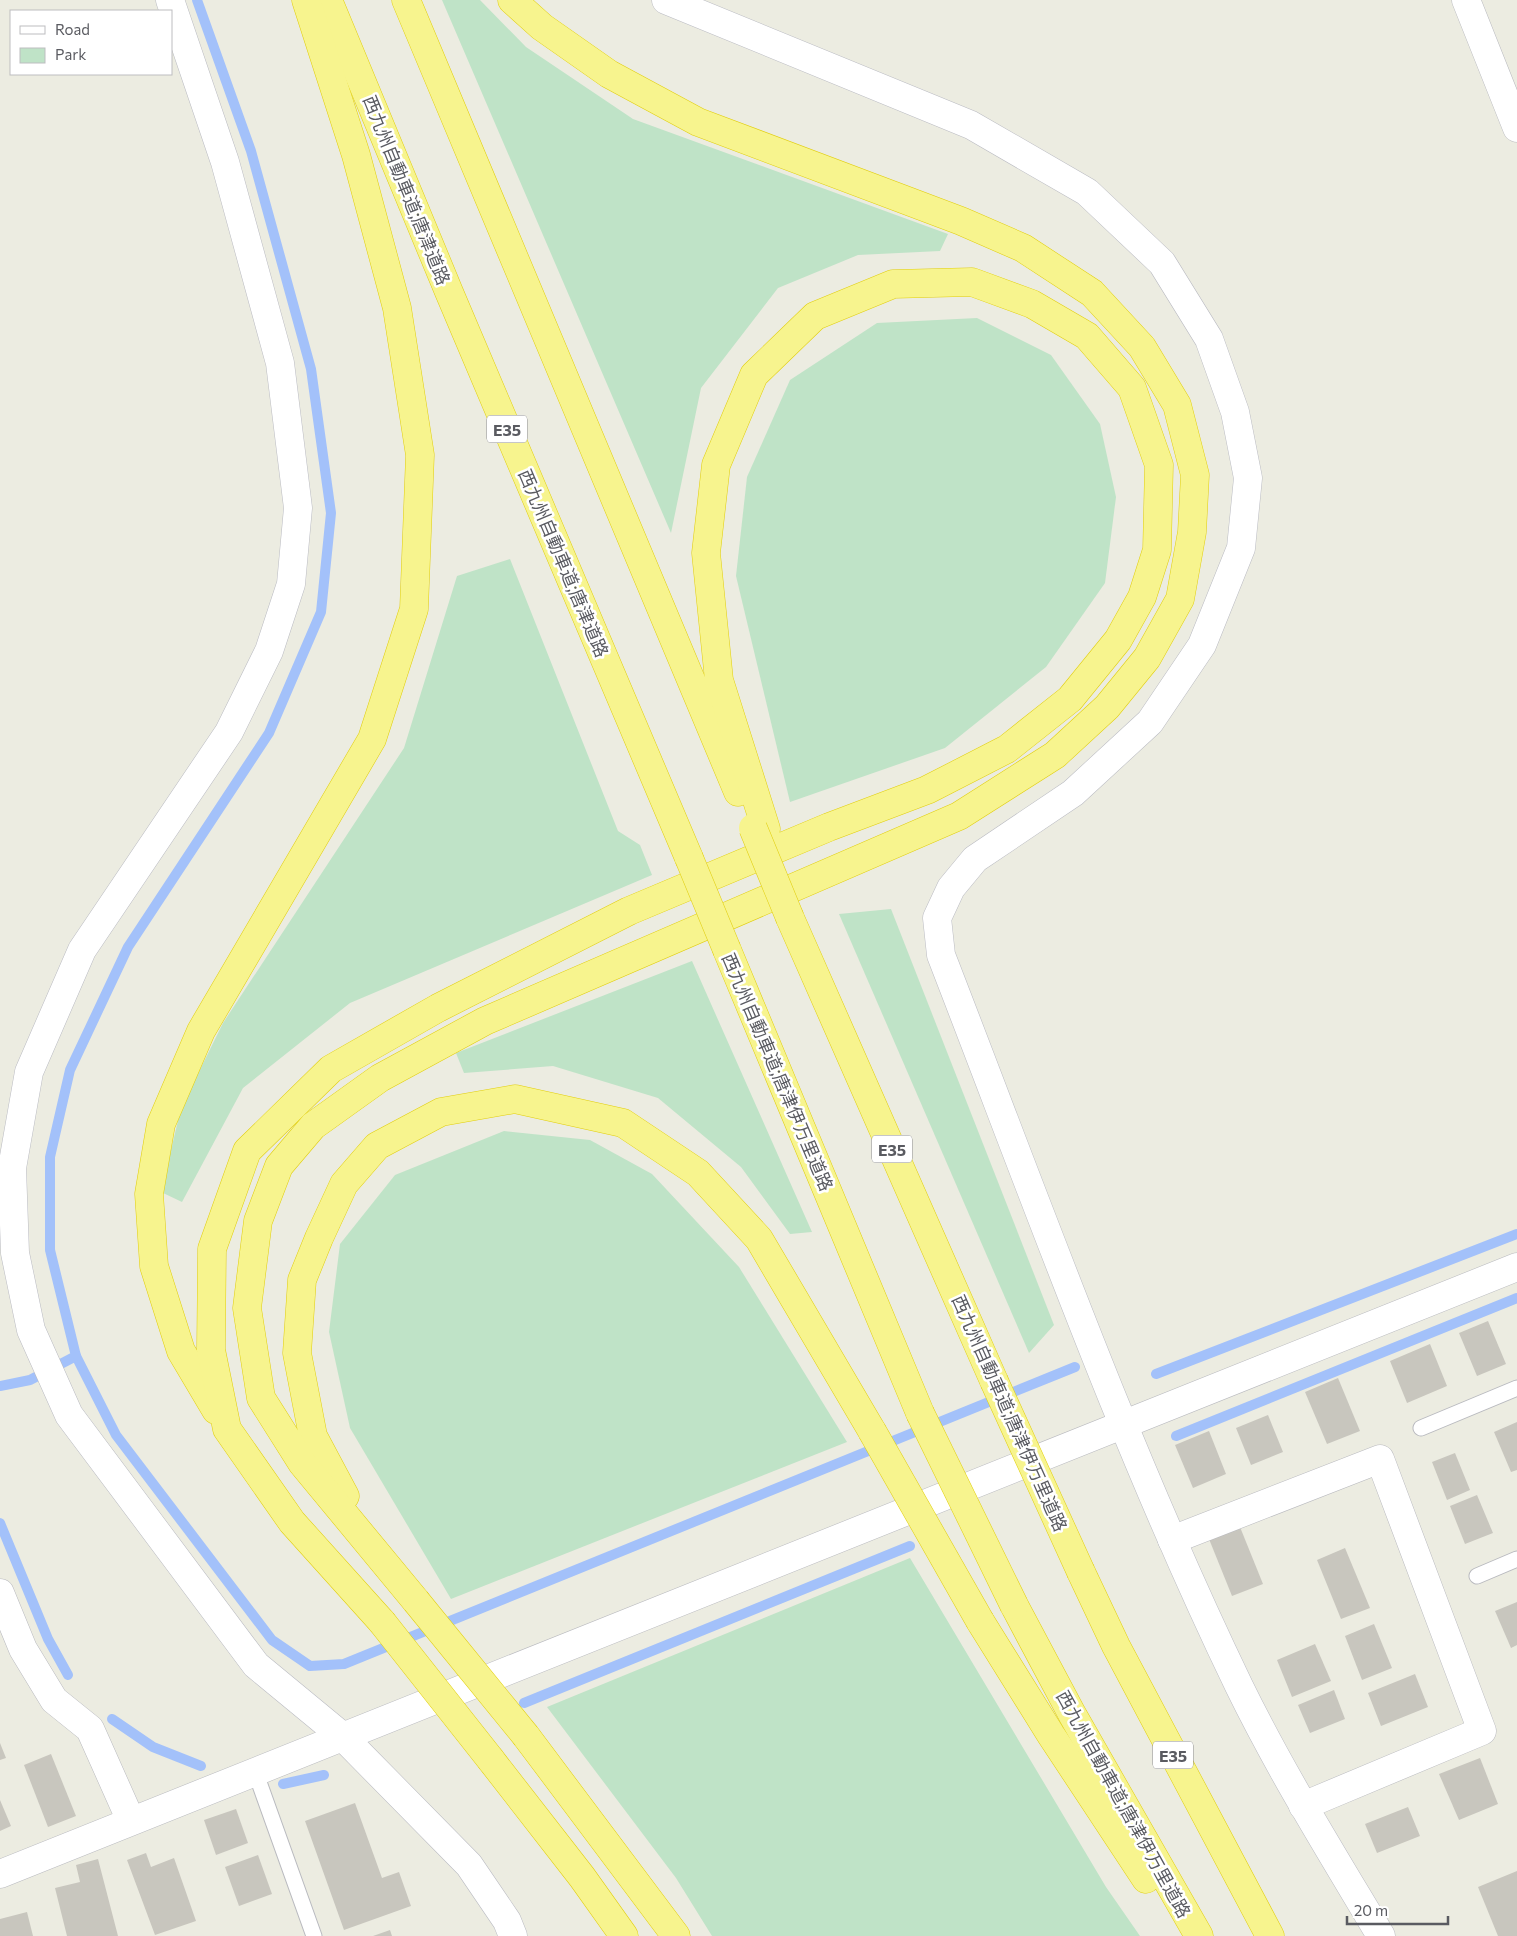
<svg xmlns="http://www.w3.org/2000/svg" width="1517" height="1936" font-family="Commissioner,'Noto Sans JP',sans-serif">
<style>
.green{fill:#bfe3c7}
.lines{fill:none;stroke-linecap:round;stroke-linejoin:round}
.stream{stroke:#a3c1fa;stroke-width:10}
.building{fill:#c8c6be}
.lane-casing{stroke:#b9babf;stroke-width:17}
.street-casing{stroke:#b9babf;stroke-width:29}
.secondary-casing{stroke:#babbc2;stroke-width:29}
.highway-casing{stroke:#e1ce0d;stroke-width:29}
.lane{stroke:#fff;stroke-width:15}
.street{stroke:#fff;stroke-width:28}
.secondary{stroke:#fff;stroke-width:28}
.highway{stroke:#f7f48e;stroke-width:28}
.highway-bridge-casing{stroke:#e1ce0d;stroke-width:29;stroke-linecap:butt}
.highway-bridge{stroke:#f7f48e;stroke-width:28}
.labels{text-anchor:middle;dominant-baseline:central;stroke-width:5;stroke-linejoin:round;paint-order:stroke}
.shield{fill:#fff;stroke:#8c8c90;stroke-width:1}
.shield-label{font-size:16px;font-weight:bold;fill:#5a5b61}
.street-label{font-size:18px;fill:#5a5b61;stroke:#fff}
</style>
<rect width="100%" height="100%" fill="#ecece1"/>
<!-- green -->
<g class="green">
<path d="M442 0H480L526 47 633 119 948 234 940 251 858 255 778 288 701 388 671 533Z"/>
<path d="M977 318 1051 355 1100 424 1116 497 1105 583 1046 667 945 748 790 802 736 576 747 477 790 380 877 323Z"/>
<path d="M510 559 618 831 640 845 652 875 350 1003 243 1088 182 1202 161 1192 181 1108 223 1023 404 748 457 576Z"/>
<path d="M891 909 1054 1325 1029 1353 839 914Z"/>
<path d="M692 961 812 1232 790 1234 741 1167 658 1098 553 1066 464 1073 456 1053Z"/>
<path d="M504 1131 590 1140 652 1174 739 1267 847 1442 451 1599 350 1428 329 1332 340 1244 395 1175Z"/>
<path d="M910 1558 1106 1887 1140 1936H712L676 1878 547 1707Z"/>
</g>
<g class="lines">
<!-- stream -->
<g class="stream">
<path d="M76 1356 116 1435 272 1640 310 1666 344 1664 1075 1367"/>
<path d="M1156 1374 1517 1234"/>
<path d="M0 1386 30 1380 76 1356 50 1250V1157L70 1070 128 947 269 733 321 612 331 513 311 369 251 151 197 0"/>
<path d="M1176 1436 1517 1298"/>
<path d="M0 1523 48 1639 68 1675"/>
<path d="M524 1703 910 1546"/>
<path d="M112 1719 153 1747 201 1766"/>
<path d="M283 1784 324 1775"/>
</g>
</g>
<!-- building -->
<g class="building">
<path d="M1488 1321 1506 1364 1477 1376 1459 1333Z"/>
<path d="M1430 1344 1447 1386 1407 1403 1390 1361Z"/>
<path d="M1338 1378 1360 1431 1327 1444 1305 1392Z"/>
<path d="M1268 1415 1283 1452 1251 1465 1236 1428Z"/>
<path d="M1517 1422V1470L1511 1472 1494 1432Z"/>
<path d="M1209 1431 1226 1474 1193 1488 1175 1445Z"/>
<path d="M1455 1453 1470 1490 1447 1500 1432 1462Z"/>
<path d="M1477 1495 1493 1533 1465 1544 1450 1506Z"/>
<path d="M1240 1527 1263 1584 1232 1596 1209 1539Z"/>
<path d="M1345 1548 1370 1608 1341 1619 1317 1560Z"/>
<path d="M1517 1602V1645L1511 1648 1495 1611Z"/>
<path d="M1374 1624 1392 1668 1362 1680 1345 1636Z"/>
<path d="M1315 1644 1331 1681 1292 1697 1277 1660Z"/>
<path d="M1415 1674 1428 1707 1381 1726 1368 1693Z"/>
<path d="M1334 1690 1345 1719 1310 1733 1298 1705Z"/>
<path d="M0 1743 6 1758 0 1760Z"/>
<path d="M51 1754 76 1816 48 1827 24 1765Z"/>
<path d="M1480 1758 1498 1804 1459 1820 1439 1774Z"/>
<path d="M0 1800 11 1826 0 1831Z"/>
<path d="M355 1803 382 1878 399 1872 411 1906 344 1930 305 1821Z"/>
<path d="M1408 1807 1420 1836 1377 1853 1365 1824Z"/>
<path d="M236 1809 248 1843 216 1855 204 1820Z"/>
<path d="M146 1853 151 1867 174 1858 196 1921 155 1935 127 1860Z"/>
<path d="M258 1855 272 1894 239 1906 225 1867Z"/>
<path d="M98 1859 118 1936H67L55 1888 80 1882 76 1865Z"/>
<path d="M1517 1871V1936H1498L1478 1887Z"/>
<path d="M27 1912 33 1936H0V1919Z"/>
<path d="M390 1930 392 1936H373Z"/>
</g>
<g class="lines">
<defs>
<g id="lane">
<path d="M1421 1428 1517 1388"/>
<path d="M1477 1576 1517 1559"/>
<path d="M255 1771 314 1936"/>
</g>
<g id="street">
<path d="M1466 0 1517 128"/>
<path d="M1172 1540 1380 1459 1482 1731 1303 1806"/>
<path d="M0 1593 23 1649 54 1700 90 1729 131 1821"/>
<path d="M0 1874 1517 1267"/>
</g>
<g id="secondary">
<path d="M170 0 225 162 280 363 298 508 291 584 269 651 229 732 82 950 29 1072 12 1168 15 1253 31 1330 69 1415 256 1665 342 1736 469 1865 507 1921 513 1936"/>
<path d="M666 0 971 125 1087 192 1162 263 1209 339 1235 412 1248 478 1241 548 1202 645 1150 722 1073 793 975 859 951 888 937 918 941 955C1036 1200 1125 1450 1239 1686 1281 1772 1332 1854 1381 1936"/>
</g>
<g id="highway">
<path d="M328 0 449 292 689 858"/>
<path d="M406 0 738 792"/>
<path d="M790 918 994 1381"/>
<path d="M727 950 920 1413"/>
<path d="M216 1410 181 1351 154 1266 149 1194 161 1124 201 1031 372 739 414 609 420 455 397 308 356 155 306 0"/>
<path d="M345 1496 313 1436 297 1353 302 1280 319 1238 344 1184 377 1146 441 1112 515 1099 623 1123 698 1173 759 1239 872 1431"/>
<path d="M1081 1572 1116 1646 1270 1936"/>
<path d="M416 1601 302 1463 261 1398 247 1308 258 1221 279 1166 313 1126 380 1078 485 1021 959 816 1055 755 1107 707 1147 658 1180 599 1192 532 1195 475 1177 405 1142 347 1092 293 1023 248 961 221 698 122 609 74 542 27 512 0"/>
<path d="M1014 1605 1072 1714 1199 1936"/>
<path d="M980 1621 1051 1735 1146 1879"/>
<path d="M382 1622 292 1522 227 1429 211 1350 212 1249 247 1151 331 1069 438 1008 629 911 829 827 927 790 1007 749 1070 699 1118 640 1142 597 1157 550 1159 465 1132 388 1087 336 1032 304 972 282 893 284 815 316 754 375 716 465 706 553 719 680 766 829"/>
<path d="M526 1736 676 1936"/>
<path d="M491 1760 582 1877 624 1936"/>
</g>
</defs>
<!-- lane casing -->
<use href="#lane" class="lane-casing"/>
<!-- street casing -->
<use href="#street" class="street-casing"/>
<!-- secondary casing -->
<use href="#secondary" class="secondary-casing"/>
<!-- highway casing -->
<use href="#highway" class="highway-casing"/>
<!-- lane -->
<use href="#lane" class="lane"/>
<!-- street -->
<use href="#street" class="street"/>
<!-- secondary -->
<use href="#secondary" class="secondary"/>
<!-- highway -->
<use href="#highway" class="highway"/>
<defs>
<g id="highway-bridge">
<path d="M753 828 790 918"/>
<path d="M689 858 727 950"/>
<path d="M994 1381 1081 1572"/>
<path d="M920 1413 1014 1605"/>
<path d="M872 1431 980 1621"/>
<path d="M416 1601 526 1736"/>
<path d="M382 1622 491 1760"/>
</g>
</defs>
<!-- highway-bridge casing -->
<use href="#highway-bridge" class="highway-bridge-casing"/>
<!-- highway-bridge -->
<use href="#highway-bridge" class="highway-bridge"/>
</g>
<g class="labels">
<!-- shield labels -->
<g class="shield">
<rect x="487" y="415.5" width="40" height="27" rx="4"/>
<rect x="872" y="1135.5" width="40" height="27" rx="4"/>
<rect x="1153" y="1741.5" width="40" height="27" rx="4"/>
</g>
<g class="shield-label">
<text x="507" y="429">E35</text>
<text x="892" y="1149">E35</text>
<text x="1173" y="1755">E35</text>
</g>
<!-- street labels -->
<g class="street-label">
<text transform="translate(407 190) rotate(68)">西九州自動車道;唐津道路</text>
<text transform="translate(564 563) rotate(67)">西九州自動車道;唐津道路</text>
<text transform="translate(778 1072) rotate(67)">西九州自動車道;唐津伊万里道路</text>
<text transform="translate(1010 1413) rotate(66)">西九州自動車道;唐津伊万里道路</text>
<text transform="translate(1124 1804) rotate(61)">西九州自動車道;唐津伊万里道路</text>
</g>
</g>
<!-- legend -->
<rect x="10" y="10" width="162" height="65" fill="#ffffff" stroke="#bdbdc0"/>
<rect x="20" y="26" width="25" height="8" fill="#ffffff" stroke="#bdbdc0"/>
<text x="55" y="35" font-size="15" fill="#5a5b61">Road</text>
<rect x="20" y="48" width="25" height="15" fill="#bfe3c7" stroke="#bdbdc0"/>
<text x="55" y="60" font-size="15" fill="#5a5b61">Park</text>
<!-- scale -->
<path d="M1347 1916v8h101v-8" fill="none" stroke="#5a5b61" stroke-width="2.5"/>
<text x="1354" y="1916" font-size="15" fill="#5a5b61" stroke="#ffffff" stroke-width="4" paint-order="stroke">20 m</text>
</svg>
